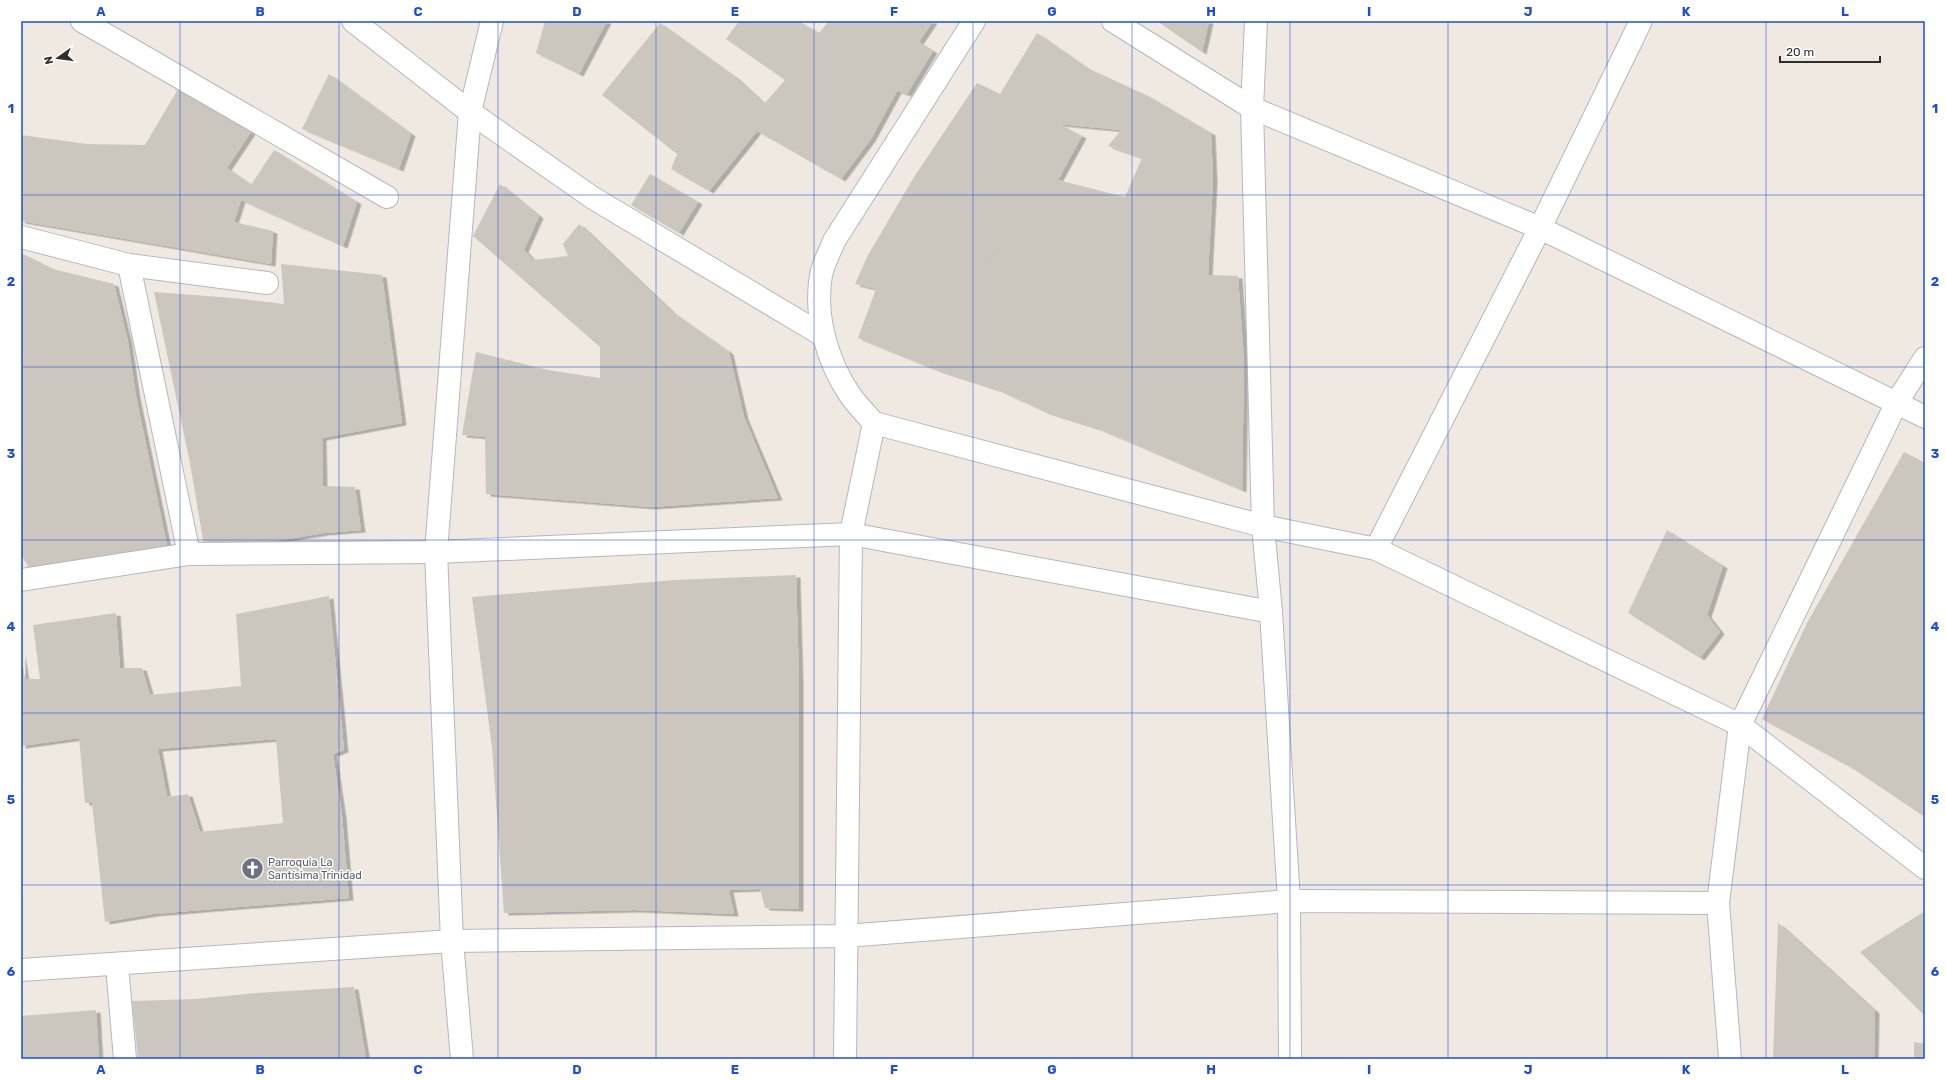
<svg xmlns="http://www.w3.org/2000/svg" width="1946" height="1080" font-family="Rubik,sans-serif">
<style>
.building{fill:#cbc7bf;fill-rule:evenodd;filter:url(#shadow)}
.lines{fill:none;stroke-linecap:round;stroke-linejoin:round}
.street-casing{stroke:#b4b7c1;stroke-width:24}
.secondary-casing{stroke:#b4b7c1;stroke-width:24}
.street{stroke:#fff;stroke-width:22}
.secondary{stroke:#fff;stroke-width:22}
.grid{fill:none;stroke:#1d4ed8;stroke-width:1;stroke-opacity:0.55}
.labels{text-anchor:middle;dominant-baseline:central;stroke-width:3;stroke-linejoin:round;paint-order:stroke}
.worship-label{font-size:11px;fill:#5b616d;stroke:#fff;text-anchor:start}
.neatline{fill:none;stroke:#1d4ed8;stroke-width:1.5}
.grid-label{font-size:13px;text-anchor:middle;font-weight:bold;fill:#1d4ed8}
</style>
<defs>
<filter id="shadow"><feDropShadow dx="4.5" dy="2.5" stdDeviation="0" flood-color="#0004"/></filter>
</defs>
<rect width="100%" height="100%" fill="#efe9e1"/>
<!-- building -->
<g class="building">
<path d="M545 21H607L579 74 536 53Z"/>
<path d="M739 21H798L819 33 829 21H933L919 42 933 51 907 94 897 91 871 139 841 179 757 131 709 191 671 169 677 154 602 95 660 23 735 77 764 104 785 80 726 39Z"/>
<path d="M1157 21H1209L1202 52Z"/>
<path d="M1037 33 1087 68 1148 96 1211 133 1213 180 1208 275 1238 276 1244 361 1242 490 1097 428 1046 412 996 389 937 370 858 338 876 289 855 284 868 255 914 177 977 83 1000 94ZM1059 124 1121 130 1108 146 1142 158 1125 197 1058 180 1082 136ZM999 246 971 289 995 250Z"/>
<path d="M329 74 411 134 399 169 302 129Z"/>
<path d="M181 84 251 132 227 168 251 185 274 150 357 202 343 246 241 200 234 222 273 231 271 264 21 221V135L87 144 145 145Z"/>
<path d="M650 174 698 202 679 233 631 205Z"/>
<path d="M500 184 539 216 524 250 533 260 568 256 563 244 579 224 672 312 729 352 744 417 778 498 651 507 486 494 485 437 462 435 476 352 548 370 600 378V347L473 236Z"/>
<path d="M21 253 53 269 114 284 128 342 136 396 167 545 95 560 31 571 21 555Z"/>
<path d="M281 264 382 275 402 423 322 438 323 486 355 487 361 530 324 533 263 543 204 546 190 463 154 292 233 298 284 304Z"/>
<path d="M1904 452 1925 463V817L1852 768 1762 719 1807 623Z"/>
<path d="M1667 530 1723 566 1707 615 1720 632 1700 658 1628 613Z"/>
<path d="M796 575 799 681V909L765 908 760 889 729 890 734 914 635 910 504 913 492 747 472 597 675 580Z"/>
<path d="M329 596 344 750 333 754 342 816 349 898 153 914 105 922 92 803H85L79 738 21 746V653L25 679H40L33 625 116 613 120 668H142L150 695 241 686 236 614ZM276 739 283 823 200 832 188 794 167 797 158 749Z"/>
<path d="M1925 911V1016L1860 952Z"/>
<path d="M1778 923 1875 1011 1874 1059H1773Z"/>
<path d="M354 987 366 1059H138L132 1001 196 999 256 993Z"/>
<path d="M96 1010 99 1059H21V1016Z"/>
<path d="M1914 1042 1925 1044V1059H1914Z"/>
</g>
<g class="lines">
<defs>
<g id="street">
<path d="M82 21 387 197"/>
<path d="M353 21 470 112 593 198 824 336"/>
<path d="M1113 21 1252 108 1540 228 1925 417"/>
<path d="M1256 21 1252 108 1263 526 1271 612 1289 901 1290 1059"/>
<path d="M21 237 129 265 267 283"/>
<path d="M129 265 189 554"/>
<path d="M874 423 1263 526 1376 549 1740 725 1925 868"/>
<path d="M1376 549 1540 228 1641 21"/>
<path d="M21 580 189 554 436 552 851 534 1271 612"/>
<path d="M117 965 125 1059"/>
<path d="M21 970 452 941 846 936 1289 901 1718 903"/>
<path d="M845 1059 851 534 874 423C866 414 857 405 850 395 827 361 814 316 821 275 823 264 830 252 834 241L974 21"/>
<path d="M1730 1059 1718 903 1740 725 1897 402 1925 358"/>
</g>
<path id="secondary" d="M462 1059 452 941 436 552 470 112 492 21"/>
</defs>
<!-- street casing -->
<use href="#street" class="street-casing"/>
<!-- secondary casing -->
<use href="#secondary" class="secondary-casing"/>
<!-- street -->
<use href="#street" class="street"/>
<!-- secondary -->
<use href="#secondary" class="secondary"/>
</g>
<!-- grid -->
<path class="grid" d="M180 21V1059M339 21V1059M498 21V1059M656 21V1059M814 21V1059M973 21V1059M1132 21V1059M1290 21V1059M1448 21V1059M1607 21V1059M1766 21V1059M21 195H1925M21 367H1925M21 540H1925M21 713H1925M21 885H1925"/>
<!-- icons -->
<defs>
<symbol id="church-disc" viewBox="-11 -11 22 22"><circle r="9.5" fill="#6b7280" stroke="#fff"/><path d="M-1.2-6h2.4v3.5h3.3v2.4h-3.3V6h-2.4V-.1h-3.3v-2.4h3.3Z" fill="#fff"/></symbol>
</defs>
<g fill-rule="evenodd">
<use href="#church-disc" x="240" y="856" width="25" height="25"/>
</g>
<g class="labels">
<!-- worship labels -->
<g class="worship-label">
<text x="268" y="862">Parroquia La<tspan x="268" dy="13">Santísima Trinidad</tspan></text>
</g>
</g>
<!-- border -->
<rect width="1946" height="1080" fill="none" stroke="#ffffff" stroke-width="44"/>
<!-- north arrow -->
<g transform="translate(58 58) rotate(256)" stroke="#ffffff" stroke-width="3" paint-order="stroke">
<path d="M0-3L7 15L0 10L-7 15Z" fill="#2e2e2e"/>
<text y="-6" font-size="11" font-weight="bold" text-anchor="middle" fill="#2e2e2e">N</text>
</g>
<!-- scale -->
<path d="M1780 56v6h100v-6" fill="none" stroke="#2e2e2e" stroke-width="2"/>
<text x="1786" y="56" font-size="12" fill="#2e2e2e" stroke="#ffffff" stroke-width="3" paint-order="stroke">20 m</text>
<rect x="22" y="22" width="1902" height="1036" class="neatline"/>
<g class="grid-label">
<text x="101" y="16">A</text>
<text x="260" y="16">B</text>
<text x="418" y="16">C</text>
<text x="577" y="16">D</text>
<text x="735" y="16">E</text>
<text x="894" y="16">F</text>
<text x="1052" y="16">G</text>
<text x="1211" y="16">H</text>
<text x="1369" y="16">I</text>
<text x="1528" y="16">J</text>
<text x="1686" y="16">K</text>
<text x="1845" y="16">L</text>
<text x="11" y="113">1</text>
<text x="1935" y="113">1</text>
<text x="11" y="286">2</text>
<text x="1935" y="286">2</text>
<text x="11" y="458">3</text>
<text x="1935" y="458">3</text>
<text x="11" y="631">4</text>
<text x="1935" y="631">4</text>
<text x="11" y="804">5</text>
<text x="1935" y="804">5</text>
<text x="11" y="976">6</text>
<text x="1935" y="976">6</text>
<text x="101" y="1074">A</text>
<text x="260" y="1074">B</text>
<text x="418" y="1074">C</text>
<text x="577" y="1074">D</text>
<text x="735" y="1074">E</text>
<text x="894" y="1074">F</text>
<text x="1052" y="1074">G</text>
<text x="1211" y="1074">H</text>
<text x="1369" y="1074">I</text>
<text x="1528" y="1074">J</text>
<text x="1686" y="1074">K</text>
<text x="1845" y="1074">L</text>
</g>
</svg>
